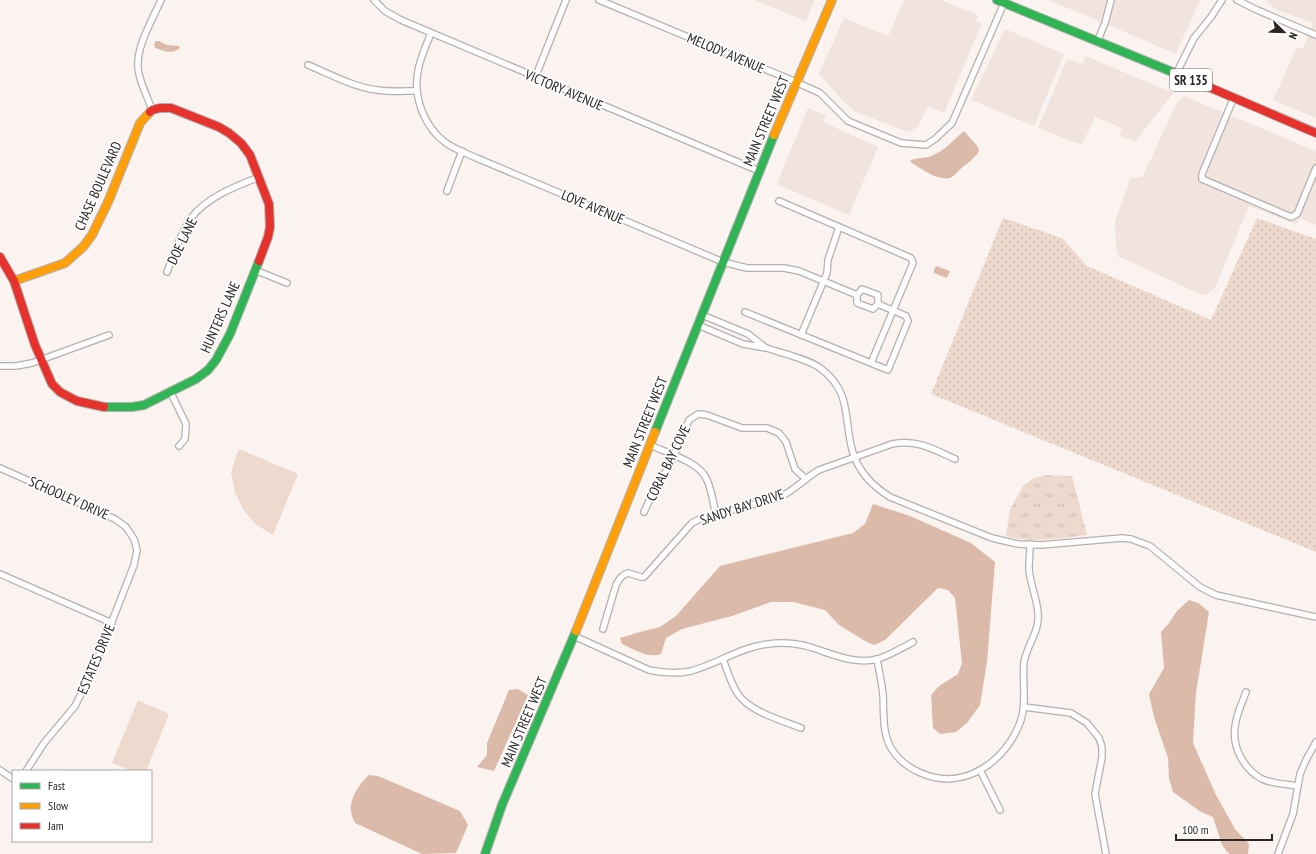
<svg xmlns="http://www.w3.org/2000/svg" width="1316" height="854" font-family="'PT Sans Narrow',sans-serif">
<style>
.built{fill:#f1e4de}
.grass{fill:url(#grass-dots)}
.park{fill:url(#park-tufts)}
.garden{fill:#edd9ce}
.water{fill:#dcbaa9}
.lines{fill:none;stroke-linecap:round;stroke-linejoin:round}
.street-casing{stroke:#b5b0ae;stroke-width:8}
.fast-casing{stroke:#b5b0ae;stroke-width:10}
.slow-casing{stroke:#b5b0ae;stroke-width:10}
.jam-casing{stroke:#b5b0ae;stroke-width:10}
.street{stroke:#fefdfd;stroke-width:5.5}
.fast{stroke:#30b455;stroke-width:8}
.slow{stroke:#ff9f0a;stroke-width:8}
.jam{stroke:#e5322d;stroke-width:8}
.labels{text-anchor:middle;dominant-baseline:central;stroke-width:3.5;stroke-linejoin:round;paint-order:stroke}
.shield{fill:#fff;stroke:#6a6766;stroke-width:1}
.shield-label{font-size:13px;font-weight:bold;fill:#2a2624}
.street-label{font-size:14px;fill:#2a2624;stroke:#fff}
</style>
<defs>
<pattern id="grass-dots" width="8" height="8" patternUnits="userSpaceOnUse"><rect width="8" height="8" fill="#edd9ce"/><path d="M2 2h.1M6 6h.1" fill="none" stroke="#cbbab1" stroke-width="1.8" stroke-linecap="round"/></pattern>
<pattern id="park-tufts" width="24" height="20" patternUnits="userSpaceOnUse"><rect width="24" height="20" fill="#edd9ce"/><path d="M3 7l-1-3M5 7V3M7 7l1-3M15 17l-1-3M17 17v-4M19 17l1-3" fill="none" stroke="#cbbab1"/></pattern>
</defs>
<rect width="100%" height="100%" fill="#faf3f0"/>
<!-- built -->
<g class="built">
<path d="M754 0H815L806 21Z"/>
<path d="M904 0H941L978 15 976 21 982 23 944 113 928 106 918 127 908 132 856 112 845 103 819 74 844 18 888 36Z"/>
<path d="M1049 0H1200L1176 54Z"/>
<path d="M1267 0H1316V118L1273 100 1296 49 1304 47 1313 23 1277 10 1268 3Z"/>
<path d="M1005 29 1064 54 1034 126 971 100Z"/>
<path d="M1086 56 1173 93 1135 142 1119 135 1122 128 1095 117 1082 145 1038 128 1067 59 1083 64Z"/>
<path d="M1184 96 1316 151V225L1300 218 1296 224 1249 206 1215 288 1208 293 1202 295 1118 256 1116 249 1115 221 1130 179 1143 176 1176 104Z"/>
<path d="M808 108 826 115 823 122 878 147 849 215 777 184Z"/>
</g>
<!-- grass -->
<path class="grass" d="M1003 218 1062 238 1087 266 1211 320 1257 218 1316 239V552L931 394Z"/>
<!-- park -->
<path class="park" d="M1047 475 1072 476 1087 535C1060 538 1032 544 1006 536L1010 510 1023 486 1034 478Z"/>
<!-- garden -->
<g class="garden">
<path d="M239 449 298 474 273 535 255 524 243 509 235 492 231 472Z"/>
<path d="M138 700 169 714 146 771H132L112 763Z"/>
</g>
<!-- water -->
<g class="water">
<path d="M156 41H159L167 45 179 46 180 48C171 55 164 51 155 48L154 44Z"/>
<path d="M964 131 978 147 979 151C975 158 970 161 964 166 960 169 956 174 952 177 940 183 922 169 912 163L910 161C916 157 925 159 931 156 945 151 953 140 964 131Z"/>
<path d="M936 266 950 271 947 278 934 273V270Z"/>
<path d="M873 504 910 516 971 543 995 562 987 662 980 705 967 723 956 732 940 734 933 728 931 695 939 686 958 674 962 663 955 598 948 590 938 588 885 640 874 645 865 641 839 625 825 610 793 602H771L732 616 682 629 666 638 661 654C649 659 633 649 622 644L620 638 640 632 660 627 676 616 720 566 853 533 865 524Z"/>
<path d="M1189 600 1198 603 1209 612 1196 693 1193 743 1216 795 1235 829 1249 844 1248 854H1229L1222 845 1213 817 1201 812 1173 792 1169 778 1168 758 1154 717 1149 694 1164 668 1161 632 1169 623 1177 611Z"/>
<path d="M518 689 528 695 494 771 477 767 487 755V743L509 690Z"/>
<path d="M369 775 378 776 460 811 468 825 456 853 422 854 355 823C354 820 351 815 351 811 349 799 360 783 369 775Z"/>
</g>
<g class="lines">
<defs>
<g id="street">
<path d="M374 0 385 11 401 20 759 171"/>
<path d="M599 0 796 82 820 93 848 121 901 143 926 145 935 139 952 123 1004 3"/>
<path d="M1237 0 1257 10 1316 35"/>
<path d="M431 33C426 46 420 58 418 71 413 97 424 127 446 143 456 150 468 154 479 159L723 262 747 268H784L799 271 857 295"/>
<path d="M1098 40 1105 23 1111 0"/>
<path d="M308 65C330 74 353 87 377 90 390 92 404 91 417 91"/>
<path d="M1176 74 1194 38 1211 17 1222 0"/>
<path d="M535 78 566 0"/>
<path d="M1234 97 1202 174V179L1291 217 1297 214 1316 168"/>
<path d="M152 110C148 98 142 87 139 74 133 51 152 21 161 0"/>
<path d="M447 191 462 151"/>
<path d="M779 201 911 258 913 263 871 363"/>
<path d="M255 270 287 283"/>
<path d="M167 272C174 254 180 234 191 218 207 197 236 186 259 177"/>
<path d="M862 289 878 295V304L873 309 857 303V295Z"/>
<path d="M745 312 888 370 908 321 906 316 878 304"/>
<path d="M698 325 743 344 766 348 748 334 702 315"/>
<path d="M801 335 827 273 828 260 839 227"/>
<path d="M766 348C782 353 808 359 820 368 853 392 843 420 853 453 859 472 874 487 890 497L992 538 1018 544 1041 545 1122 538 1131 539 1150 546 1200 587 1216 595 1316 617"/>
<path d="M0 366H16L32 363 109 335"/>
<path d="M171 393 186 424 185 439 179 446"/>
<path d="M650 445C665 452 699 462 706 478 712 489 713 503 716 515"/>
<path d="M0 468 115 519 126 527 134 539 137 550 134 565 93 670 75 706 44 743 26 771"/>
<path d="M644 512 654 490 670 465 689 420 698 414 707 415 742 428H767L779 433 786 442 795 469 806 479"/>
<path d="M0 574 112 623"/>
<path d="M603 629 616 585C619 580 621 575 628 573L641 577H644L692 523 702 518 778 498C794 491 805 478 819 470L892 444C917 439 933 449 955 459"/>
<path d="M574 636 649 670C663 673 677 674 691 671 717 664 741 647 768 644 782 642 796 643 810 647 832 654 854 665 878 659 890 655 902 648 913 642"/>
<path d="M723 659C727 670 731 684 738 694 750 712 781 720 801 728"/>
<path d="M877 659C879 671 882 683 883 695 884 712 882 733 891 748 898 760 909 768 921 773 964 792 1007 761 1021 720 1027 701 1022 682 1024 662 1027 645 1040 631 1038 613 1037 598 1030 584 1029 569 1029 561 1030 552 1030 544"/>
<path d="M1246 692C1242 703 1236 715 1235 727 1232 748 1244 769 1262 779 1273 784 1287 784 1298 786"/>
<path d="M1024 707 1071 713 1087 723 1099 738 1102 747V757L1095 794 1106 854"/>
<path d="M0 770 13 779"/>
<path d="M980 770 1000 810"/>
<path d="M1278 854 1293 814 1300 774 1306 760 1316 742"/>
</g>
<g id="fast">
<path d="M997 0 1204 85"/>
<path d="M104 407H132L144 405 196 379 208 370 216 360 230 334 259 261"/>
<path d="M655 432 774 135"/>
<path d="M485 854 502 805 576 631"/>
</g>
<g id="slow">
<path d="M774 135 832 0"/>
<path d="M14 281 65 263 83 247 92 235 108 202 140 123 150 112"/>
<path d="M576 631 655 432"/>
</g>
<g id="jam">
<path d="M1204 85 1316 133"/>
<path d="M150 112 152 110 160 108H171L219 127 229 133 241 143 250 155 269 204 270 227 268 237 259 261"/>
<path d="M0 257 14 281 35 345 52 384 60 392 77 401 104 407"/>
</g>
</defs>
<!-- street casing -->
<use href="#street" class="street-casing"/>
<!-- fast casing -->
<use href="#fast" class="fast-casing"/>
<!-- slow casing -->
<use href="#slow" class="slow-casing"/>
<!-- jam casing -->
<use href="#jam" class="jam-casing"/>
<!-- street -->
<use href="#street" class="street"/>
<!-- fast -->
<use href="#fast" class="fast"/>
<!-- slow -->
<use href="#slow" class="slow"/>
<!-- jam -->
<use href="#jam" class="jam"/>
</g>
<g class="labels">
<!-- shield labels -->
<rect class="shield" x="1170" y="69" width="42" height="22" rx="3"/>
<g class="shield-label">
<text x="1191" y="80">SR 135</text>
</g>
<!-- street labels -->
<g class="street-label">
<text transform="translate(726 53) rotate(23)">MELODY AVENUE</text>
<text transform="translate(564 90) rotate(23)">VICTORY AVENUE</text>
<text transform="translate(766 121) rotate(-67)">MAIN STREET WEST</text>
<text transform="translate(98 186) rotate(-66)">CHASE BOULEVARD</text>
<text transform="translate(593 207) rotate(23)">LOVE AVENUE</text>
<text transform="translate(182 241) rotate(-64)">DOE LANE</text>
<text transform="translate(220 317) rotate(-66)">HUNTERS LANE</text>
<text transform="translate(645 422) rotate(-68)">MAIN STREET WEST</text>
<text transform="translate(668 463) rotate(-64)">CORAL BAY COVE</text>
<text transform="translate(69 498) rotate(24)">SCHOOLEY DRIVE</text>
<text transform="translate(742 507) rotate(-18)">SANDY BAY DRIVE</text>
<text transform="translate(96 659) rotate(-67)">ESTATES DRIVE</text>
<text transform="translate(524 722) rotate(-67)">MAIN STREET WEST</text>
</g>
</g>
<!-- legend -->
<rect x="12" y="770" width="140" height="72" fill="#ffffff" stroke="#aaa8a7"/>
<rect x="20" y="783" width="20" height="6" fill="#30b455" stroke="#aaa8a7"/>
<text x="48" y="790" font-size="12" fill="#2a2624">Fast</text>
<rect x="20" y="803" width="20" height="6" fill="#ff9f0a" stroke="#aaa8a7"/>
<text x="48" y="810" font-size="12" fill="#2a2624">Slow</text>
<rect x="20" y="823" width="20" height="6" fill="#e5322d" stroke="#aaa8a7"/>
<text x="48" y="830" font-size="12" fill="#2a2624">Jam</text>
<!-- north arrow -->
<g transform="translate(1284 32) rotate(113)" stroke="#ffffff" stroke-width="3" paint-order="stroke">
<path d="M0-3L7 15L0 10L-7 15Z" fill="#2a2624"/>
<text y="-6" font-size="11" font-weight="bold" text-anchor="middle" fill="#2a2624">N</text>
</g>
<!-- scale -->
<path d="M1176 834v6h96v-6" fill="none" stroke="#2a2624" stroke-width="2"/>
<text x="1182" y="834" font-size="12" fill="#2a2624" stroke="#ffffff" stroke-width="3" paint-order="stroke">100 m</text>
</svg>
